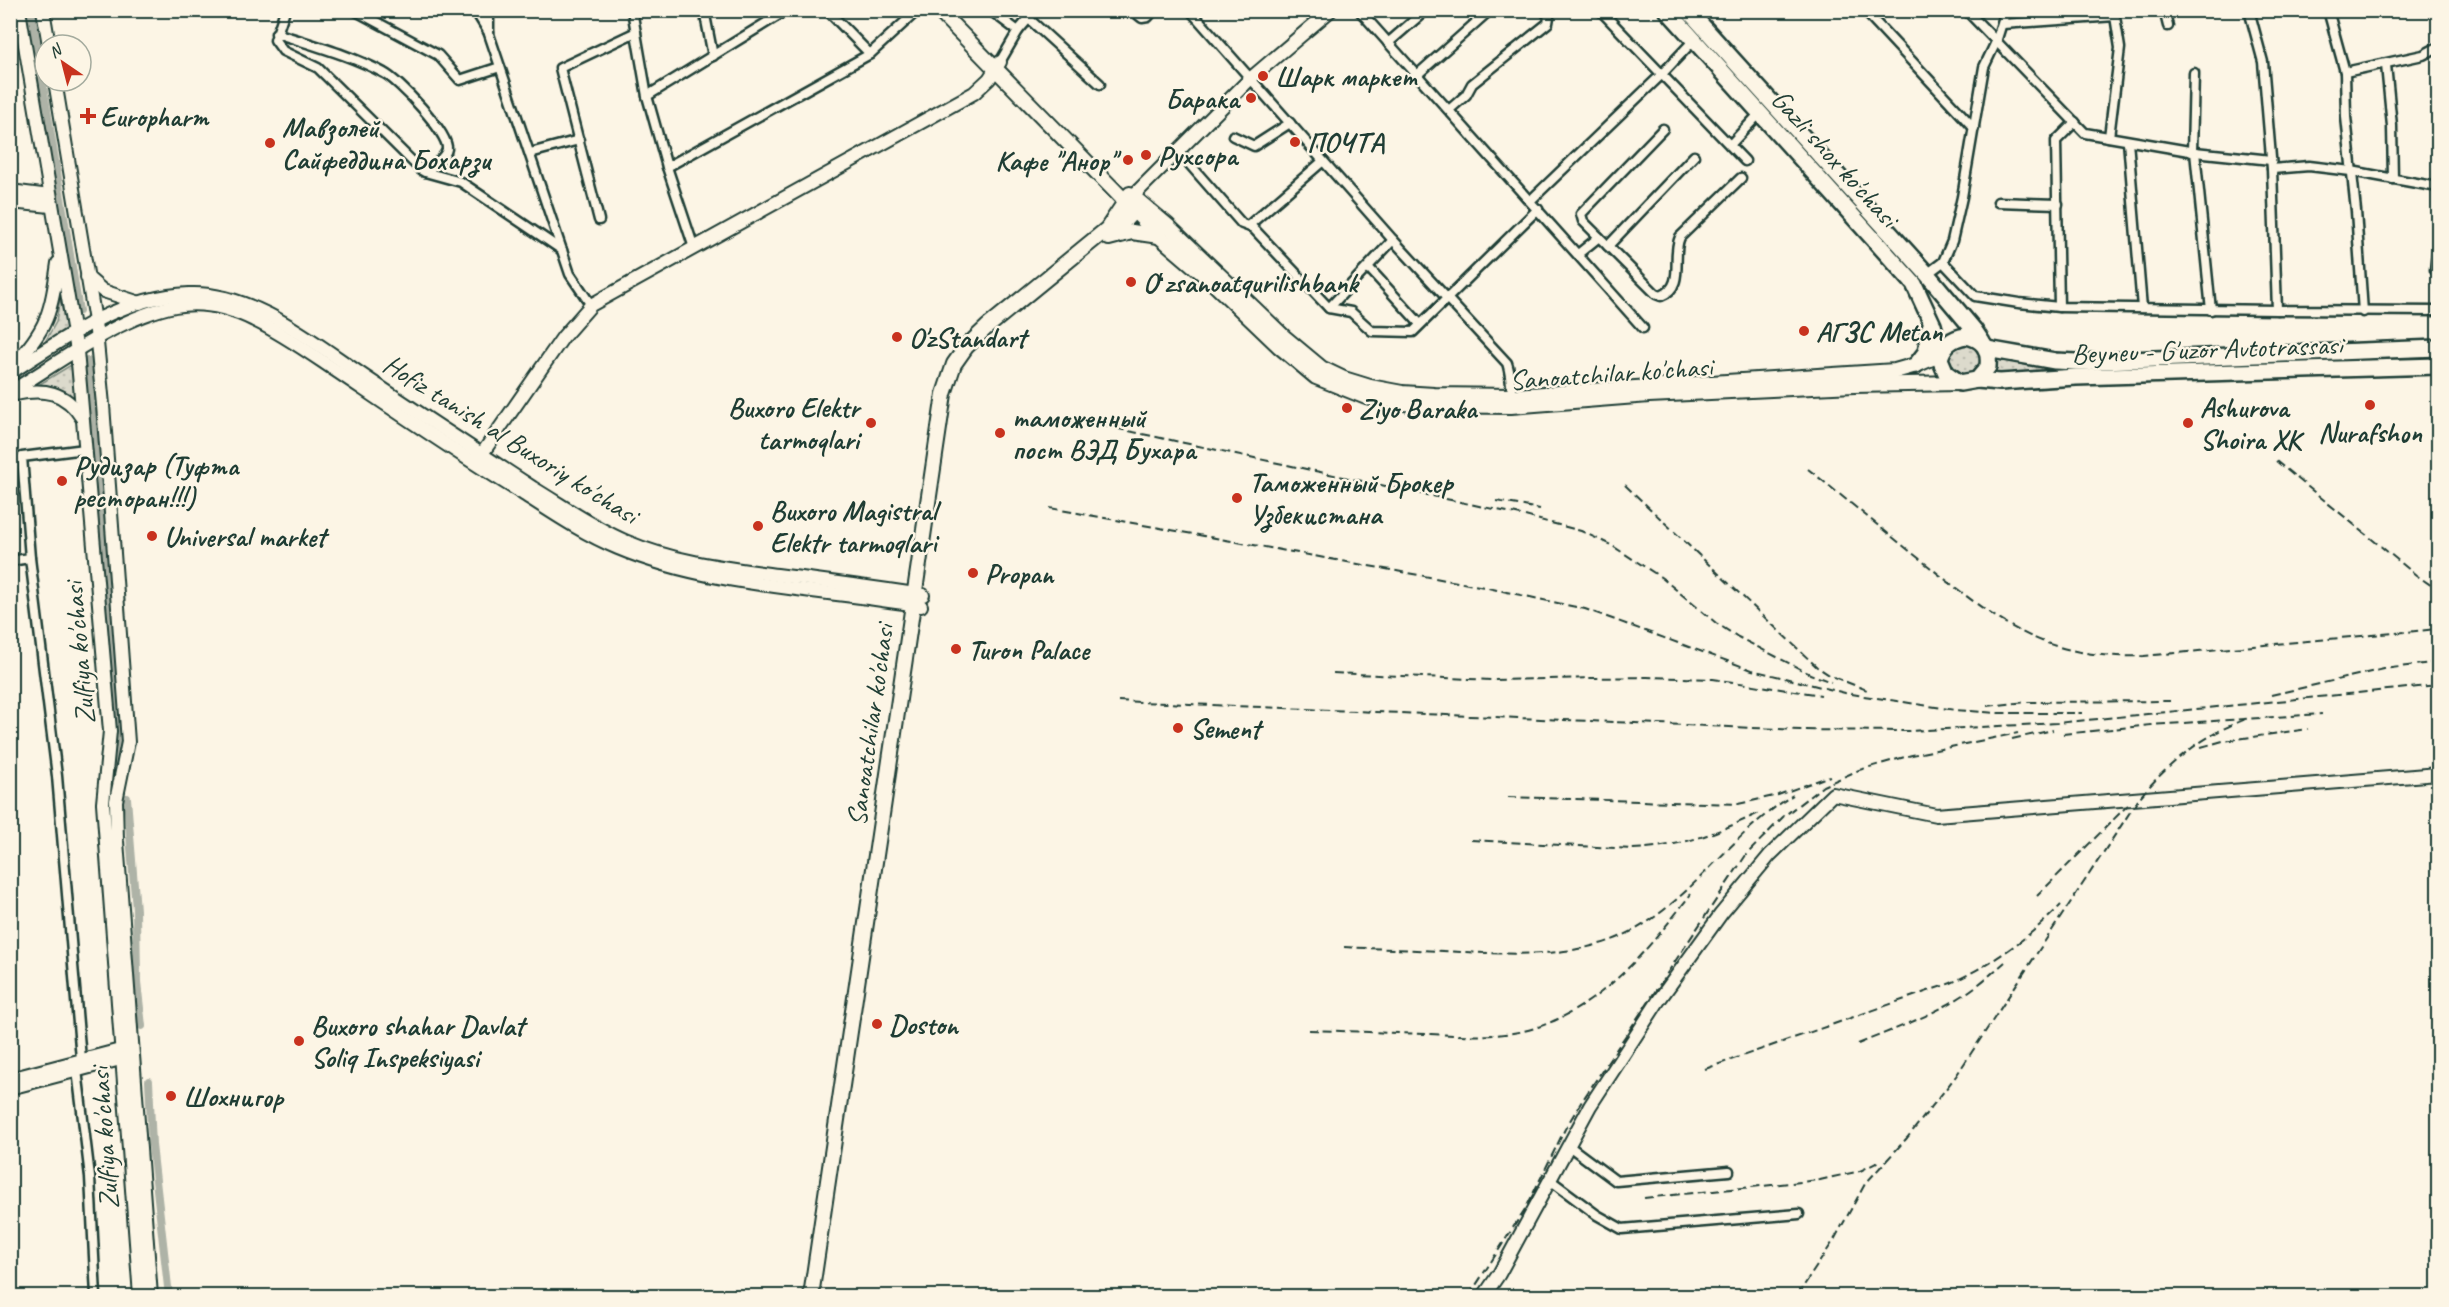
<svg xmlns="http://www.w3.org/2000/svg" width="2449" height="1307" font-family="Caveat,sans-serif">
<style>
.grass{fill:url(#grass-dots);stroke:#7e8c80;stroke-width:1.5}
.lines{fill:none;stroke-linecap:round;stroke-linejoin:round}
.canal{stroke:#aeb3a7;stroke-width:8}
.street-casing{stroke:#1f3d34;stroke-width:13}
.secondary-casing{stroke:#1f3d34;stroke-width:16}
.primary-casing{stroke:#1f3d34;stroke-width:18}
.highway-casing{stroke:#1f3d34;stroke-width:20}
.street{stroke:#fcf5e5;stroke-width:8}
.secondary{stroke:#fcf5e5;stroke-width:12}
.primary{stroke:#fcf5e5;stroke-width:14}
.highway{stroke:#fcf5e5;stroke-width:15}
.rail{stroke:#1f3d34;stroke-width:2;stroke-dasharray:9 4.5;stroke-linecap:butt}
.poi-dot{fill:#c8321e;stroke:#fcf5e5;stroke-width:2}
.labels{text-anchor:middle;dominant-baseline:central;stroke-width:5;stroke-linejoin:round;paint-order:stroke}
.poi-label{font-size:28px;font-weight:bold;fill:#1f3d34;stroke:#fcf5e5;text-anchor:start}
.street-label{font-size:28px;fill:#1f3d34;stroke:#fcf5e5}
</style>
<defs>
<pattern id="grass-dots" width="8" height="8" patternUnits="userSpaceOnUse" patternTransform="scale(1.5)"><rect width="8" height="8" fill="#dcdacc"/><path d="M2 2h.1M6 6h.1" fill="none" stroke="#bcbcb0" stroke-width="1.8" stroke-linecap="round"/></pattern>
</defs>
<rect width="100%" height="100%" fill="#fcf5e5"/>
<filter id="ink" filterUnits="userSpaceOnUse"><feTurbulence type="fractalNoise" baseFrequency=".0167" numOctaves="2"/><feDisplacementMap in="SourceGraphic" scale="12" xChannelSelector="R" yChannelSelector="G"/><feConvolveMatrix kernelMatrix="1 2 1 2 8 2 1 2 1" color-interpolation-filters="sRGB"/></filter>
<g filter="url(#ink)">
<!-- grass -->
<g class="grass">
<path d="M60 298 66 328 45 342 56 322Z"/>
<circle cx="1965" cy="359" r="16"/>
<path d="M2438 352V357L1991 374 1996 356Z"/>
<path d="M71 365 75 401 40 384Z"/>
</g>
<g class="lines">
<!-- canal -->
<g class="canal">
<path d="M31 10 79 311"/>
<path d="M88 361 117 702 119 740 116 772"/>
<path d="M127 798 136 910 137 982 142 1026"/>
<path d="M149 1081 152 1145 169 1296"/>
</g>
<defs>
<g id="street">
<path d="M354 10 438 55 460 80 500 67"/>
<path d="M475 10 489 33"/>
<path d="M489 10V34L570 274 591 305"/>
<path d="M632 10 647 96 667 167 694 248"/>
<path d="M704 10 713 56"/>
<path d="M827 10 870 54"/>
<path d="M990 10 1018 31"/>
<path d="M1132 10 1142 18 1148 17 1154 10"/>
<path d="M1190 10 1393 240 1507 363C1511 374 1510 384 1513 396"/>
<path d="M1359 10 1643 328"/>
<path d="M1600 10 1745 161"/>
<path d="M1864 10 1974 128"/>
<path d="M1966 10 2085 133 2195 152 2271 160"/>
<path d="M2164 10 2168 26"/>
<path d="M2249 10 2263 62 2272 169 2277 310 2438 311"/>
<path d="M2328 10 2345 72 2346 117 2356 211 2363 312"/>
<path d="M1029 19 1100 84"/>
<path d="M2003 24 2115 16"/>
<path d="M276 33C312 45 351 55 384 73 398 80 449 133 447 149 446 156 431 169 425 172L421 170 318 68 283 51 275 40 285 10"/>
<path d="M1388 43 1426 10"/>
<path d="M1000 62 1018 31 1036 10"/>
<path d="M2386 65 2392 126 2393 179"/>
<path d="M2345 72 2423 55 2438 47"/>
<path d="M1417 75 1490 10"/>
<path d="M647 96 787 10"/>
<path d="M1449 110 1466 95 1472 84 1548 23 1549 17 1544 10"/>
<path d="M1663 129 1581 214 1583 221 1656 294 1661 296C1686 286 1671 256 1680 237L1741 178"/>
<path d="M1233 136 1254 146 1290 123"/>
<path d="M2109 137 2120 48 2114 10"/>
<path d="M2128 141 2142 308"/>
<path d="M1730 145 1760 113"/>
<path d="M1178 151 1242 224 1253 228 1329 308 1351 312 1372 331 1413 332 1538 209"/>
<path d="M2192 152 2194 73"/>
<path d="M2195 152 2211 310"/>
<path d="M530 153 579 140"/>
<path d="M667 167 870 54 918 10"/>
<path d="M2272 169 2309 166 2351 171 2438 187"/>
<path d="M425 172 461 182 562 250"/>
<path d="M1531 200 1661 75 1694 40"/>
<path d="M1998 202 2058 204"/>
<path d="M599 220 560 68 636 32"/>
<path d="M1248 226 1323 161"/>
<path d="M1608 246 1694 156"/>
<path d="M1578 254 1599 237"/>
<path d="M1943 262 1975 296 2019 303 2059 307 2277 310"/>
<path d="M1368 267 1420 324"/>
<path d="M2435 270 2438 244"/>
<path d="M1927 274 1943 262 1952 241 1962 197 1984 67 1996 42 2006 10"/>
<path d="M2059 307 2056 141 2075 122"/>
<path d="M1329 308 1393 240"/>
<path d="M10 561 30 558"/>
<path d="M81 1059 57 776 30 558 22 457 85 449"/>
<path d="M77 1070 90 1177 96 1296"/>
<path d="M1569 1146 1616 1181 1729 1171"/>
<path d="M1550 1180 1597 1215 1622 1229 1799 1214"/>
</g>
<g id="secondary">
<path d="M19 10 77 351 110 731 103 803 140 1296"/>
<path d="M43 10 49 45"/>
<path d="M55 81 95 321 103 405 128 742 116 801 117 841 151 1296"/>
<path d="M10 191 50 196"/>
<path d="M1133 196 1251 78 1331 10"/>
<path d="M10 202 51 206"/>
<path d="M87 277 103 291 140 303"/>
<path d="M13 365C48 329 51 312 58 263"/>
<path d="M10 373C64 338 122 296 189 294 253 291 317 345 368 379 423 416 478 452 533 488 563 506 592 527 625 541 674 562 725 568 777 575 826 581 874 588 923 595"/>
<path d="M10 392C60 362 118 317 175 306 202 301 230 308 254 320 286 335 315 357 344 376 403 416 461 456 522 493 553 513 584 534 618 548 711 587 823 589 921 606"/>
<path d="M15 394C44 388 65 391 82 418"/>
<path d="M477 461 563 337 591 305 974 93 989 79 1000 62"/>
<path d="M10 1079 128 1048"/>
<path d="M10 1088 128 1057"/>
<path d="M1484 1296 1499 1274 1590 1106 1659 1000 1721 914 1770 855 1833 794 1936 815 2438 774"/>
</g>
<g id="primary">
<path d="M938 10 1159 236 1208 278 1279 346 1316 377 1366 397 1418 405 1511 406 1649 395 1854 385 1960 383"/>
<path d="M1130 194 1168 226 1285 338 1321 368 1344 379 1370 387 1402 393 1434 395 1513 396 1895 371 1916 365 1941 354"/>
<path d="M1111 235 1134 211 1133 196"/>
<path d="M1109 238 1132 232 1159 236"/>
<path d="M811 1296 944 394 954 364 966 347 987 327 1107 229 1125 202 1133 196"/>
</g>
<g id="highway">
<path d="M1667 10 1914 284 1933 325 1941 354"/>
<path d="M1688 10 1927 274 1974 330 1982 342"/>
<path d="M1966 336C1983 339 1990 349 1988 367L1977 380 1960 383 1946 373 1940 359C1943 345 1952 338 1966 336Z"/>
<path d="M1987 349 2055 361 2077 362 2438 348"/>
<path d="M1916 365 1926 352 1930 327"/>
<path d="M1977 380 2000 382 2076 377 2438 366"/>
</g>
</defs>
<!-- street casing -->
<use href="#street" class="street-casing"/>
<!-- secondary casing -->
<use href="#secondary" class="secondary-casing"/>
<!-- primary casing -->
<use href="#primary" class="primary-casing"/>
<!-- highway casing -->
<use href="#highway" class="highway-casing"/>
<!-- street -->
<use href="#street" class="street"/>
<!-- secondary -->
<use href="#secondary" class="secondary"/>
<!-- primary -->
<use href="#primary" class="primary"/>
<!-- highway -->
<use href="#highway" class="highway"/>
<!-- rail -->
<g class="rail">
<path d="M1063 417 1521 515 1581 531 1611 545 1662 578 1716 623 1738 637 1810 674 1831 682"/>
<path d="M2276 461 2416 575 2438 590"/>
<path d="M1808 469C1846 499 1883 530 1921 560 1997 621 2041 660 2144 656L2438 629"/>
<path d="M1625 485 1817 667 1831 676 1867 690"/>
<path d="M1496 501 1540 509"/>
<path d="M1050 508 1479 586 1585 609 1752 670 1845 693 1955 710 1998 713H2082"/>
<path d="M1333 673 1492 680 1647 677 1713 679 1821 695"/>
<path d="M2271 695 2384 669 2438 662"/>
<path d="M1118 701 1801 730 1908 731 2057 723 2438 685"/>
<path d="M1987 706 2027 702 2170 701"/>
<path d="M2063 734 2151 725 2322 714"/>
<path d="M2012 739 2053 730"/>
<path d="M2201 747 2223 741 2308 729"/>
<path d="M1508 797 1738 804 1778 795 1830 776"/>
<path d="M1471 840 1632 849C1681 847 1715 834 1759 813"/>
<path d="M2037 896 2128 805"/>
<path d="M1344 947C1384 949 1424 950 1463 952 1531 955 1599 959 1656 916 1706 879 1740 828 1793 795"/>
<path d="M1309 1030C1349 1031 1388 1033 1428 1034 1465 1035 1502 1039 1538 1027 1604 1005 1650 947 1691 894"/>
<path d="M1858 1044C1894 1029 1932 1016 1965 994 1979 985 1992 973 2005 962"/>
<path d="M1705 1069 1951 983C1992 964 2029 938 2061 905"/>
<path d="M1644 1198 1820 1180 1860 1171 1880 1161"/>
<path d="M1469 1296 1527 1206 1565 1129 1582 1101 1746 855 1784 816 1823 786 1859 770 1912 755 2018 733"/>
<path d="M1797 1296 1834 1240 1865 1184 1907 1138 1956 1076 2140 797C2170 762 2203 735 2246 719"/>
</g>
</g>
</g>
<!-- markers -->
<g class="poi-dot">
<circle cx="1263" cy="76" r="6"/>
<circle cx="1251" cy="98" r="6"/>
<path d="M85 107h6v6h6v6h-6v6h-6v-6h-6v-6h6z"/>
<circle cx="1295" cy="142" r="6"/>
<circle cx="270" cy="143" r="6"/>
<circle cx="1146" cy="155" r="6"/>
<circle cx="1128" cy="160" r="6"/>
<circle cx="1131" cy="282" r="6"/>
<circle cx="1804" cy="331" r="6"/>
<circle cx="897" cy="337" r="6"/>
<circle cx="2370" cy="405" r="6"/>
<circle cx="1347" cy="408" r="6"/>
<circle cx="871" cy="423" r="6"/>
<circle cx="2188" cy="423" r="6"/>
<circle cx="1000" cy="433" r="6"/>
<circle cx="62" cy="481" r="6"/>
<circle cx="1237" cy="498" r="6"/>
<circle cx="758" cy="526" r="6"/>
<circle cx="152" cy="536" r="6"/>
<circle cx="973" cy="573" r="6"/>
<circle cx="956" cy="649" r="6"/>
<circle cx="1178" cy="728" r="6"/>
<circle cx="877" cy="1024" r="6"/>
<circle cx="299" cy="1041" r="6"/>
<circle cx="171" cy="1096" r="6"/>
</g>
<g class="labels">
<!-- poi labels -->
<g class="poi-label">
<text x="1275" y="76">Шарк маркет</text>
<text x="1239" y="98" text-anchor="end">Барака</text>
<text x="100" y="116">Europharm</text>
<text x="282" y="127">Мавзолей<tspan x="282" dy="32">Сайфеддина Бохарзи</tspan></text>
<text x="1307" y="142">ПОЧТА</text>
<text x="1158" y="155">Рухсора</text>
<text x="1116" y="160" text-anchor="end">Кафе "Анор"</text>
<text x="1143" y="282">Oʻzsanoatqurilishbank</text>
<text x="1816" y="331">АГЗС Metan</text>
<text x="909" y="337">O'zStandart</text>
<text x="859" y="407" text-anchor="end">Buxoro Elektr<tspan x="859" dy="32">tarmoqlari</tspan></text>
<text x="2200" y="407">Ashurova<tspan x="2200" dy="32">Shoira XK</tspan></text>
<text x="1359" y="408">Ziyo Baraka</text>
<text x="1012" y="417">таможенный<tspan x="1012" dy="32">пост ВЭД Бухара</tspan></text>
<text x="2370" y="432" text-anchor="middle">Nurafshon</text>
<text x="74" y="465">Рудизар (Туфта<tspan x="74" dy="32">ресторан!!!)</tspan></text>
<text x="1249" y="482">Таможенный Брокер<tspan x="1249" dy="32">Узбекистана</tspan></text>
<text x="770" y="510">Buxoro Magistral<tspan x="770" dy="32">Elektr tarmoqlari</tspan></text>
<text x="164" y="536">Universal market</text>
<text x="985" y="573">Propan</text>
<text x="968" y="649">Turon Palace</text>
<text x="1190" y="728">Sement</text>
<text x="889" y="1024">Doston</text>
<text x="311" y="1025">Buxoro shahar Davlat<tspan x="311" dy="32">Soliq Inspeksiyasi</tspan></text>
<text x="183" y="1096">Шохнигор</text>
</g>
<!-- street labels -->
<g class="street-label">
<text transform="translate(1835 158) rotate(48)">Gazli shox ko'chasi</text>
<text transform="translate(2207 349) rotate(-2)">Beyneu - G'uzor Avtotrassasi</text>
<text transform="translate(1611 373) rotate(-4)">Sanoatchilar ko'chasi</text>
<text transform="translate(511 439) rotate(32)">Hofiz tanish al Buxoriy ko'chasi</text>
<text transform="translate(79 653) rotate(-95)">Zulfiya ko'chasi</text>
<text transform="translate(870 725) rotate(-82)">Sanoatchilar ko'chasi</text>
<text transform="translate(104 1138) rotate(-94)">Zulfiya ko'chasi</text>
</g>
</g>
<!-- margin -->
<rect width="2449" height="1307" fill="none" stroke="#fcf5e5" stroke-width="36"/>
<rect x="18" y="18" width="2413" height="1271" fill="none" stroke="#1f3d34" stroke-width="2" filter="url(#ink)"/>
<!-- north arrow -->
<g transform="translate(63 63) rotate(325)"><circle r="28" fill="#fcf5e5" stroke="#a4ab9e" stroke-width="1.5"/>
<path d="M0-4.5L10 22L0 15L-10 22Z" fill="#c8321e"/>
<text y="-9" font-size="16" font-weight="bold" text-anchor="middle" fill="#1f3d34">N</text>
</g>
</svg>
